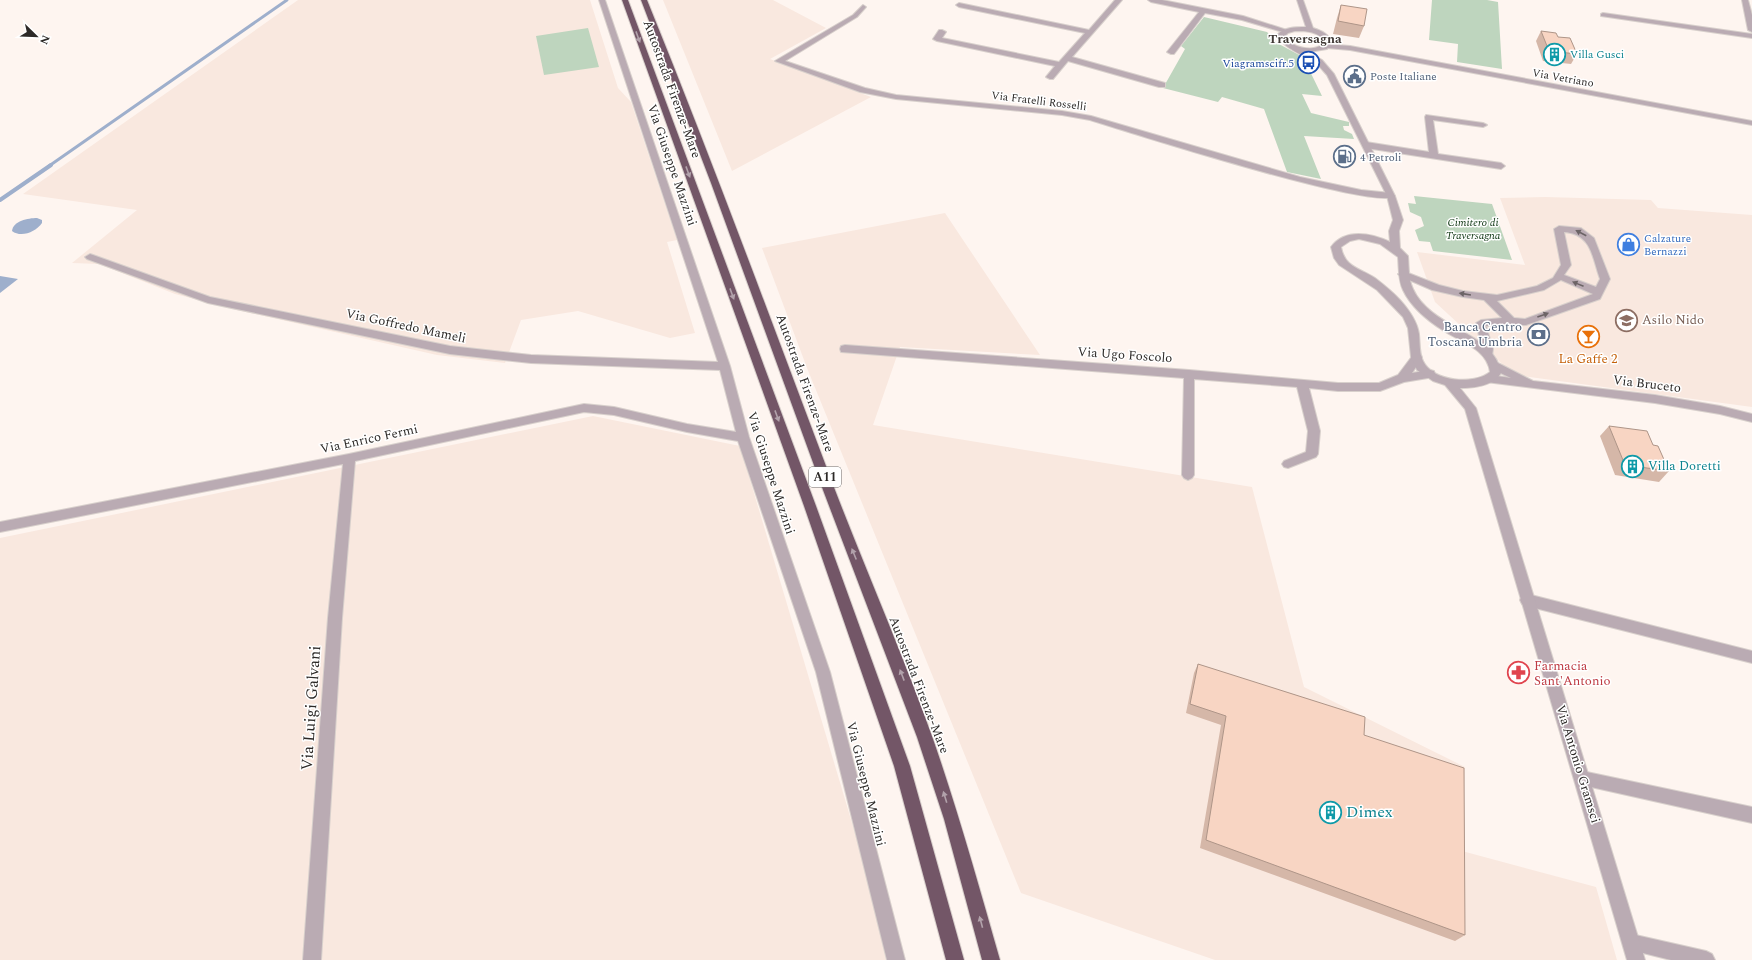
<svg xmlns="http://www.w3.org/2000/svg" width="1752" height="960" font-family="Spectral,serif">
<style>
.built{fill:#f9e8df}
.green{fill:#bed5be}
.water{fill:#9eafcc}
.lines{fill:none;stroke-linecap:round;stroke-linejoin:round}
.stream-far1{stroke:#9eafcc;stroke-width:3}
.stream{stroke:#9eafcc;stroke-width:4}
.minor-casing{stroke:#d8d0cc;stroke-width:2}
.tertiary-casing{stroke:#d8d0cc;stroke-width:2}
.motorway-casing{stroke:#d8d0cc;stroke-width:2}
.minor{fill:#baabb3;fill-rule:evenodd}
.tertiary{fill:#baabb3;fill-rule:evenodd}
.motorway{fill:#735667;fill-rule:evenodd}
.wall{fill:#d5b7a8}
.building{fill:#f8d5c3;stroke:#ae9588}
.oneway{fill:#b2a2ab}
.oneway2{fill:#6c6466}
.labels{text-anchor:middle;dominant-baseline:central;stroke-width:3;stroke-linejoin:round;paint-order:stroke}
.far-culture-label{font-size:11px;fill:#0d838f;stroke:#fff;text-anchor:start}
.far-transit-label{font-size:11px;fill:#164399;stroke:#fff;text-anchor:end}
.far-service-label{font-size:11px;fill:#4e5e75;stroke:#fff;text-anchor:start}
.far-street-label{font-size:11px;fill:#2c2927;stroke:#fff}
.far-park-label{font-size:11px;font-style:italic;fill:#0b330f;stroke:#fff}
.far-shop-label{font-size:11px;fill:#366cbe;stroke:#fff;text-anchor:start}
.shield{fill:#fff;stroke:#6b6968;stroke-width:1}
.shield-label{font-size:12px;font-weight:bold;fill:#2c2927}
.far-quarter-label{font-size:13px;font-weight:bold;fill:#413a36;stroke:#fff}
.street-label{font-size:13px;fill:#2c2927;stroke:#fff}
.education-label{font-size:13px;fill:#785e54;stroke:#fff;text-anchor:start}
.service-label{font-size:13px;fill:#4e5e75;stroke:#fff;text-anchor:end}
.food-label{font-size:13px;fill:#c56008;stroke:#fff}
.culture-label{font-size:13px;fill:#0d838f;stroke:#fff;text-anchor:start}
.health-label{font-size:13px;fill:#be3a42;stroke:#fff;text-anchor:start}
.near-street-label{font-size:16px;fill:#2c2927;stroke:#fff}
.near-culture-label{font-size:16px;fill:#0d838f;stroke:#fff;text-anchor:start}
</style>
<rect width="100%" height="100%" fill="#fef5f0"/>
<!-- built -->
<g class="built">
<path d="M298 0H590L618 88 631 102 677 240 667 242 695 333 670 338 578 311 521 320 505 363 437 355 237 310 175 294 99 264 72 263 137 210 23 194Z"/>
<path d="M663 0H773L826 28 770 59 871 97 732 171Z"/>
<path d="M1545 197 1651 200 1658 208 1752 215V407L1514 375 1435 302 1417 252 1525 265 1500 198Z"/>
<path d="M945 213 1040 355 900 347 873 425 1252 487 1304 687 1465 767 1462 851 1596 887 1617 960H1215L1021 893 807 368 762 248Z"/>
<path d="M593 416 740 446 866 870 886 960H0V538Z"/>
</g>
<!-- green -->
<g class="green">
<path d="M1432 0H1487L1498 2 1502 69 1457 62 1458 44 1429 40Z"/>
<path d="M1204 17 1267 32 1277 43 1303 57 1322 96 1302 94 1311 113 1349 122V126H1343L1344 130 1352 134 1354 139 1304 136 1321 179 1287 172 1264 109 1222 97 1218 102 1163 88 1185 49 1181 46Z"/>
<path d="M588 28 599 67 544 75 536 36Z"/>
<path d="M1414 196 1492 204 1512 260 1433 251 1430 242 1419 241 1415 230 1424 226 1421 217 1410 212 1408 203 1416 204Z"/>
</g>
<!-- water -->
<g class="water">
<path d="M37 218 42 220V223C36 232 21 238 12 231 13 221 28 218 37 218Z"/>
<path d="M0 276 18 279 0 293Z"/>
</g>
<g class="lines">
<!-- stream-far1 -->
<path class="stream-far1" d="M49 166 287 0"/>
<!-- stream -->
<path class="stream" d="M0 200 51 165"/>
<defs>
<g id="minor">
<path d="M599 0H605L730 366 749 437 830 672 905 960H887L816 672 738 441 687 432 614 415 584 412 355 461 342 618 321 960H303L328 618 343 464 0 532V522L349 454 584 404 614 407 687 424 736 432 720 370 531 363 450 354 208 303 87 259 85 257 90 254 93 255 210 297 450 346 531 355 718 362Z"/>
<path d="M1115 0H1122L1072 57 1165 83V87H1159L1068 61 1053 79H1050L1046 77 1055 66 937 41 933 39 939 30H942L946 32 942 38 1059 62 1085 33 959 7 956 5 959 3 1089 30Z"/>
<path d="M1148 0H1162L1243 16 1290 31 1286 33 1242 20 1205 13 1174 54H1171L1167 52 1199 12 1151 2Z"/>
<path d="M1742 0H1748L1752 15V32L1748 30Z"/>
<path d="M863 5 866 7 857 17 785 61 865 88 896 95 1062 111 1091 116 1300 177 1361 190 1391 193 1395 196C1380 212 1125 131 1090 120L1062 115 896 99 860 92 775 61 853 15Z"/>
<path d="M1603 13 1752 34V38L1601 16V14Z"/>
<path d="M1324 44 1350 46 1752 121V125L1350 50 1327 48 1323 46Z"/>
<path d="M1426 115 1483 123 1487 125 1483 127 1433 120 1438 154 1501 163 1505 166 1501 169 1366 148 1362 145 1366 142 1429 152 1425 117Z"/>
<path d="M1559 226 1581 228 1594 238 1610 279 1600 299 1526 325 1486 326 1493 349 1492 356H1484L1483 353 1476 323 1481 320 1502 318 1484 300 1463 297 1432 290 1400 276 1398 274 1403 271 1439 285 1463 291 1497 295 1537 286 1553 278 1561 265 1554 229ZM1564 232C1592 234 1592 257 1600 279L1596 287 1564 275 1571 265ZM1561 280 1593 294 1525 319 1514 318 1497 301 1544 290Z"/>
<path d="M845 345 1189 370 1338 383H1379L1398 375 1413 355H1421L1422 358 1412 373 1430 370 1434 371 1435 374 1434 377 1404 382 1380 391H1338L1309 388 1320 431 1318 454 1316 457 1288 468 1284 467 1282 464 1284 461 1306 452 1308 431 1297 387 1194 379V475L1192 478 1188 480 1184 478 1182 475 1184 378 841 352 840 349 841 346Z"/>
<path d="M1496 362 1533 381 1655 395 1720 406 1752 414V422L1720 414 1655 403 1486 382 1485 379 1486 376 1490 375 1511 378 1492 369 1491 366 1492 363Z"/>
<path d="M1527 594 1752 651V663L1527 606 1522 604 1520 600 1522 596Z"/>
<path d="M1582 771 1752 807V823L1582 785 1577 783 1574 778 1577 773Z"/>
<path d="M1631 934 1706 951 1712 954 1715 960H1671L1631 950 1625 948 1623 942 1625 936Z"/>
</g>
<path id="tertiary" d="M1297 0H1303L1313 28C1322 31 1329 34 1332 43L1327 49 1309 52 1322 60 1334 74 1395 196 1403 220 1399 231 1400 248 1408 256C1409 267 1408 279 1413 289 1431 329 1495 332 1501 373 1493 386 1474 388 1460 388L1476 408 1645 960H1627L1465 409 1445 385 1433 381 1417 370 1411 357 1408 328 1403 317 1377 290 1339 265 1334 258 1331 247C1345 228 1371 233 1390 242L1389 231 1393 220 1387 196 1327 75C1323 71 1320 66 1315 63 1303 54 1284 49 1277 35 1285 27 1295 27 1306 27ZM1295 31C1305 31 1321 31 1324 43 1314 53 1291 48 1285 36L1288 33ZM1359 239 1380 244 1398 257C1399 268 1398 280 1403 290 1411 307 1428 321 1444 331 1461 342 1487 349 1490 372 1474 385 1433 382 1423 361 1419 353 1420 343 1419 334 1417 321 1409 310 1400 300 1393 292 1384 285 1375 278 1360 268 1345 268 1341 247L1350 241Z"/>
<g id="motorway">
<path d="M622 0H628L816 506 910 766 964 960H946L894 766 804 506Z"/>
<path d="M641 0H647C713 162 773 326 835 490 867 573 903 655 933 739 958 811 979 886 1000 960H982L944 819 917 737 823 490 711 183Z"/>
</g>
</defs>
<!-- minor casing -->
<use href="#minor" class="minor-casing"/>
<!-- tertiary casing -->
<use href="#tertiary" class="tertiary-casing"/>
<!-- motorway casing -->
<use href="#motorway" class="motorway-casing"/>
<!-- minor -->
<use href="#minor" class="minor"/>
<!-- tertiary -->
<use href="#tertiary" class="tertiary"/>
<!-- motorway -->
<use href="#motorway" class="motorway"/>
</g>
<!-- wall -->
<g class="wall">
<path d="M1341 5 1364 26 1359 38 1333 34 1337 18Z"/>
<path d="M1541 31 1558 37 1577 54 1571 64 1543 61 1536 41Z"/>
<path d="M1609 426 1653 445 1669 471 1659 482 1615 475 1600 436Z"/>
<path d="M1198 664 1364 735 1465 935 1455 941 1200 848 1221 725 1186 713 1194 673Z"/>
</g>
<!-- building -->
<g class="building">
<path d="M1341 5 1367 9 1364 26 1338 21Z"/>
<path d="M1541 31 1556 33 1558 37 1570 38 1577 54 1549 51Z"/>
<path d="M1609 426 1647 431 1653 445 1658 446 1669 471 1625 465Z"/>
<path d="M1198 664 1365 717 1364 735 1464 768 1465 935 1206 840 1226 716 1190 704Z"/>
</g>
<!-- one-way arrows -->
<defs><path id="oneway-solid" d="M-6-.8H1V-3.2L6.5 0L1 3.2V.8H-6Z"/></defs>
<g class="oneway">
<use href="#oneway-solid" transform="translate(638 37) rotate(70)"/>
<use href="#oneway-solid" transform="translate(688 172) rotate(70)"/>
<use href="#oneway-solid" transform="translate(732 294) rotate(70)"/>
<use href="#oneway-solid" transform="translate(777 416) rotate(70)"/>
<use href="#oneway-solid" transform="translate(854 554) rotate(-112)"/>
<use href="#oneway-solid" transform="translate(902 675) rotate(-111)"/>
<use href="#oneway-solid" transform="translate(945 797) rotate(-107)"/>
<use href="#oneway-solid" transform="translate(981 922) rotate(-105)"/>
</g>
<g class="oneway2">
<use href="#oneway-solid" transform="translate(1581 233) rotate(-152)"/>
<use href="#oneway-solid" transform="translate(1578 284) rotate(-158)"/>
<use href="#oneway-solid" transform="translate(1465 294) rotate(-171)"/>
<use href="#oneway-solid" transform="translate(1543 315) rotate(-20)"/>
</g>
<!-- icons -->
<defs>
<symbol id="building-ring" viewBox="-11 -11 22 22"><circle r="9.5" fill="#fff" stroke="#0f9aa8" stroke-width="1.5"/><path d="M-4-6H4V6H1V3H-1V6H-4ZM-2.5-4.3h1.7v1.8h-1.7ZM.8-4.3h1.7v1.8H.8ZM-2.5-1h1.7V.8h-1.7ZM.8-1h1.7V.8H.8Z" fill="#0f9aa8"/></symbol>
<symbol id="bus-ring" viewBox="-11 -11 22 22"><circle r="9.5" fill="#fff" stroke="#1a4fb4" stroke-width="1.5"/><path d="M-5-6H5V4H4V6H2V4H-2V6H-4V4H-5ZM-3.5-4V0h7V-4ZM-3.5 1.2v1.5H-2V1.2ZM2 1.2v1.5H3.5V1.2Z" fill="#1a4fb4"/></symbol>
<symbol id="civic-ring" viewBox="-11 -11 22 22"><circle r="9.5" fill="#fff" stroke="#5c6f8a" stroke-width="1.5"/><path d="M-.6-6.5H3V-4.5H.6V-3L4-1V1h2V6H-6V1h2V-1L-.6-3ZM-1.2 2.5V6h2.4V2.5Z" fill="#5c6f8a"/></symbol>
<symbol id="fuel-ring" viewBox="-11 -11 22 22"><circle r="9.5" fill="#fff" stroke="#5c6f8a" stroke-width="1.5"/><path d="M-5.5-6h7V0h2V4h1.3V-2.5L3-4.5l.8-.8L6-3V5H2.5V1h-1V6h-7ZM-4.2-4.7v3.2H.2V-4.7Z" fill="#5c6f8a"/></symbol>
<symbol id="shop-ring" viewBox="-11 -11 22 22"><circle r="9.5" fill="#fff" stroke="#3f7fe0" stroke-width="1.5"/><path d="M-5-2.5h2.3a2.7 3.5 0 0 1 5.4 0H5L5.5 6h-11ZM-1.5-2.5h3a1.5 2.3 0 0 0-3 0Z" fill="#3f7fe0"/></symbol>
<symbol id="school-ring" viewBox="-11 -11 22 22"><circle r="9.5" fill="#fff" stroke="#8d6e63" stroke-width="1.5"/><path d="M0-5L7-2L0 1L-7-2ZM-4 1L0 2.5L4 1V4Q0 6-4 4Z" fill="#8d6e63"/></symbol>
<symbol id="bank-ring" viewBox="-11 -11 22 22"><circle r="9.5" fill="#fff" stroke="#5c6f8a" stroke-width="1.5"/><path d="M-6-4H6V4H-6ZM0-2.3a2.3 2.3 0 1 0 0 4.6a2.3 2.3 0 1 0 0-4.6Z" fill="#5c6f8a"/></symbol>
<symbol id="bar-ring" viewBox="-11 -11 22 22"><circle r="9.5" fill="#fff" stroke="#e8710a" stroke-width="1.5"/><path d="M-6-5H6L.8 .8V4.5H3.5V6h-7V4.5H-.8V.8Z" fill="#e8710a"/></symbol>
<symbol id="pharmacy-ring" viewBox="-11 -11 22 22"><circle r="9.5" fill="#fff" stroke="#e0444e" stroke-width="1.5"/><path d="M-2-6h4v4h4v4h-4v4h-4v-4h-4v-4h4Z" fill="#e0444e"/></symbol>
</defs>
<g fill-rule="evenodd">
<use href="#building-ring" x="1542" y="42" width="25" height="25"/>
<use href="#bus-ring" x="1296" y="50" width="25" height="25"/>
<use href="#civic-ring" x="1342" y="64" width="25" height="25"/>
<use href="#fuel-ring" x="1332" y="144" width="25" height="25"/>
<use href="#shop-ring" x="1616" y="232" width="25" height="25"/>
<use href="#school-ring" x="1614" y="308" width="25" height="25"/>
<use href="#bank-ring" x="1526" y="322" width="25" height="25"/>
<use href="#bar-ring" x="1576" y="324" width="25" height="25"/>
<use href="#building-ring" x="1620" y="454" width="25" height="25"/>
<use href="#pharmacy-ring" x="1506" y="660" width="25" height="25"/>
<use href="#building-ring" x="1318" y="800" width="25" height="25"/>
</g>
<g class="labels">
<!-- far-culture labels -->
<g class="far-culture-label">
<text x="1570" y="54">Villa Gusci</text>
</g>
<!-- far-transit labels -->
<g class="far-transit-label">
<text x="1294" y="63">Viagramscifr.5</text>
</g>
<!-- far-service labels -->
<g class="far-service-label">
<text x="1370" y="76">Poste Italiane</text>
<text x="1360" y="157">4 Petroli</text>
</g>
<!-- far-street labels -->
<g class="far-street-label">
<text transform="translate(1563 78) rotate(10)">Via Vetriano</text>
<text transform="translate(1039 101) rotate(7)">Via Fratelli Rosselli</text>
</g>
<!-- far-park labels -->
<g class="far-park-label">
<text x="1473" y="222">Cimitero di<tspan x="1473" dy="13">Traversagna</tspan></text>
</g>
<!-- far-shop labels -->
<g class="far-shop-label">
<text x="1644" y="238">Calzature<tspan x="1644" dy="13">Bernazzi</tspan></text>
</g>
<!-- shield labels -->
<rect class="shield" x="809" y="467" width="32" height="20" rx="3"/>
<g class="shield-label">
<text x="825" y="477">A11</text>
</g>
<!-- far-quarter labels -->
<g class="far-quarter-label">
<text x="1305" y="39">Traversagna</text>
</g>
<!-- street labels -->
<g class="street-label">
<text transform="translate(672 89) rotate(70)">Autostrada Firenze-Mare</text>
<text transform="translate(672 165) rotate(71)">Via Giuseppe Mazzini</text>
<text transform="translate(406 326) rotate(12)">Via Goffredo Mameli</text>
<text transform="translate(1125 355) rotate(4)">Via Ugo Foscolo</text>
<text transform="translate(805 383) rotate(70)">Autostrada Firenze-Mare</text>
<text transform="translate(1647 384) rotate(7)">Via Bruceto</text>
<text transform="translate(369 439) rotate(-12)">Via Enrico Fermi</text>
<text transform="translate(771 473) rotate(72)">Via Giuseppe Mazzini</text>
<text transform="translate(919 685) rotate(69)">Autostrada Firenze-Mare</text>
<text transform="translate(1578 764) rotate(73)">Via Antonio Gramsci</text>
<text transform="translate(866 784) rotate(76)">Via Giuseppe Mazzini</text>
</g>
<!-- education labels -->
<g class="education-label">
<text x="1642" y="320">Asilo Nido</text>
</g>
<!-- service labels -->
<g class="service-label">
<text x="1522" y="327">Banca Centro<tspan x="1522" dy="15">Toscana Umbria</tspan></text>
</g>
<!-- food labels -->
<g class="food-label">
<text x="1588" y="359">La Gaffe 2</text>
</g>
<!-- culture labels -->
<g class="culture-label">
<text x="1648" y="466">Villa Doretti</text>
</g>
<!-- health labels -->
<g class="health-label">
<text x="1534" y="666">Farmacia<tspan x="1534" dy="15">Sant'Antonio</tspan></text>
</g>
<!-- near-street labels -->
<g class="near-street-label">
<text transform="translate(311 708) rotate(-86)">Via Luigi Galvani</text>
</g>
<!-- near-culture labels -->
<g class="near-culture-label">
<text x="1346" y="812">Dimex</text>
</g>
</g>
<!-- north arrow -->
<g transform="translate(36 36) rotate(113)" stroke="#ffffff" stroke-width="3" paint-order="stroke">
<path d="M0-3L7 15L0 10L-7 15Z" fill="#2c2927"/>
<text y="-6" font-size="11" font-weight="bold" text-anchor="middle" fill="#2c2927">N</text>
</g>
</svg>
